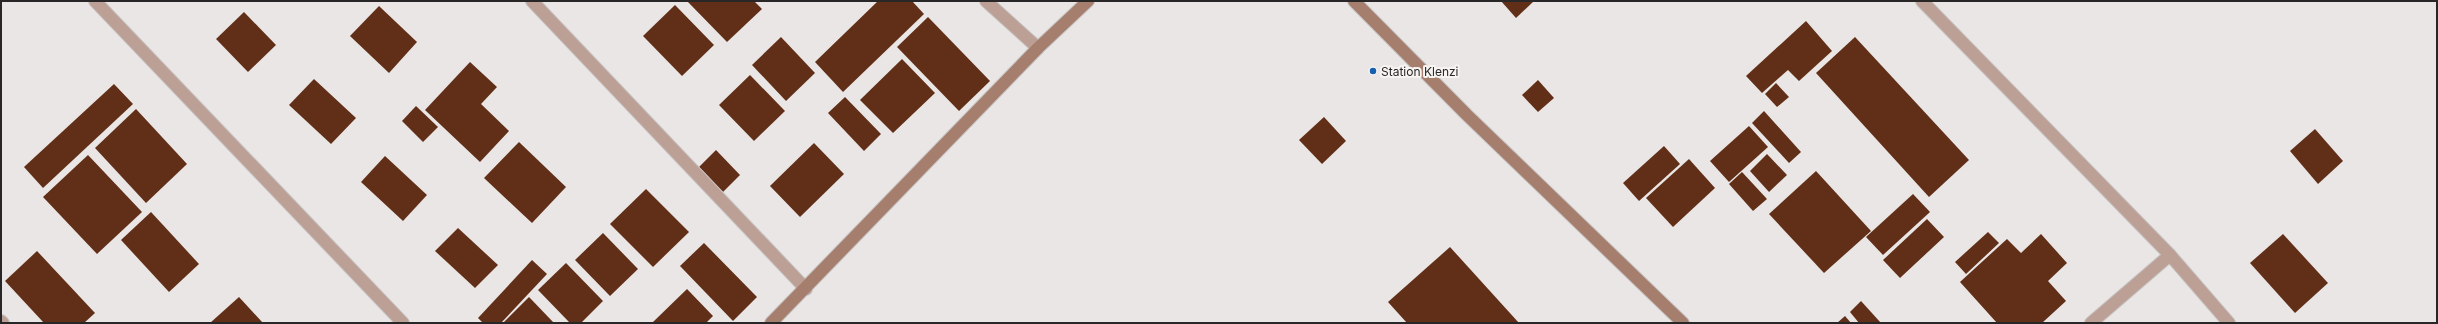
<svg xmlns="http://www.w3.org/2000/svg" width="2438" height="324" font-family="Inter,sans-serif">
<style>
.building{fill:#612f17}
.lines{fill:none;stroke-linecap:round;stroke-linejoin:round}
.street-casing{stroke:#c7c3c3;stroke-width:14}
.secondary-casing{stroke:#c7c3c3;stroke-width:14}
.street{stroke:#bca095;stroke-width:12}
.secondary{stroke:#a57e6d;stroke-width:12}
.poi-dot{fill:#1560af;stroke:#f8f4f2;stroke-width:1.5}
.labels{text-anchor:middle;dominant-baseline:central;stroke-width:4;stroke-linejoin:round;paint-order:stroke}
.poi-label{font-size:12px;fill:#282626;stroke:#f8f4f2;text-anchor:start}
</style>
<rect width="100%" height="100%" fill="#eae6e5"/>
<!-- building -->
<g class="building">
<path d="M687 1H754L762 9 727 42Z"/>
<path d="M878 1H912L924 14 843 92 815 62Z"/>
<path d="M1501 1H1534L1516 18Z"/>
<path d="M675 5 714 45 682 76 643 36Z"/>
<path d="M379 6 417 42 389 73 350 36Z"/>
<path d="M244 12 276 45 248 72 216 39Z"/>
<path d="M928 17 990 81 959 111 897 47Z"/>
<path d="M1806 21 1832 51 1799 81 1788 70 1762 93 1746 76Z"/>
<path d="M781 37 815 73 786 101 752 65Z"/>
<path d="M1855 37 1969 160 1929 197 1816 73Z"/>
<path d="M902 59 935 93 893 133 860 100Z"/>
<path d="M470 62 497 87 481 104 509 131 480 162 425 110Z"/>
<path d="M750 75 785 111 754 141 719 105Z"/>
<path d="M314 79 356 118 331 144 289 105Z"/>
<path d="M1538 80 1554 98 1538 112 1522 95Z"/>
<path d="M1776 83 1789 97 1777 107 1765 94Z"/>
<path d="M114 84 133 104 43 188 24 167Z"/>
<path d="M845 97 881 134 864 151 828 113Z"/>
<path d="M416 106 438 127 423 142 402 121Z"/>
<path d="M136 109 187 164 146 203 95 148Z"/>
<path d="M1764 111 1801 152 1789 163 1752 123Z"/>
<path d="M1324 117 1346 141 1322 164 1299 140Z"/>
<path d="M1749 126 1768 147 1729 182 1710 161Z"/>
<path d="M2315 129 2343 161 2318 184 2290 151Z"/>
<path d="M519 142 566 187 532 223 484 178Z"/>
<path d="M814 143 844 174 800 217 770 186Z"/>
<path d="M1664 146 1680 164 1639 201 1623 183Z"/>
<path d="M716 150 740 175 723 192 699 167Z"/>
<path d="M1767 154 1787 175 1769 192 1750 171Z"/>
<path d="M88 155 142 212 97 254 43 197Z"/>
<path d="M385 156 427 195 403 221 361 182Z"/>
<path d="M1689 159 1715 188 1673 227 1646 198Z"/>
<path d="M1816 171 1871 231 1824 273 1769 214Z"/>
<path d="M1742 172 1767 199 1753 211 1729 184Z"/>
<path d="M646 189 689 232 653 267 610 224Z"/>
<path d="M1913 194 1930 212 1883 255 1866 237Z"/>
<path d="M151 212 199 264 169 292 121 240Z"/>
<path d="M1927 219 1944 237 1900 278 1883 260Z"/>
<path d="M458 228 498 265 475 288 435 251Z"/>
<path d="M1988 232 1999 243 1966 274 1955 262Z"/>
<path d="M603 233 638 269 610 296 575 260Z"/>
<path d="M2041 234 2067 263 2048 281 2066 301 2042 323H1997L1960 282 2007 239 2021 253Z"/>
<path d="M2283 234 2328 283 2295 313 2250 263Z"/>
<path d="M704 243 757 297 733 321 680 266Z"/>
<path d="M1450 247 1519 323H1407L1388 302Z"/>
<path d="M37 251 95 313 84 323H44L5 281Z"/>
<path d="M532 260 547 274 501 323H483L478 318Z"/>
<path d="M566 263 603 301 581 323H570L538 290Z"/>
<path d="M687 289 713 316 706 323H652Z"/>
<path d="M239 297 263 323H210Z"/>
<path d="M529 297 554 323H503Z"/>
<path d="M1861 301 1881 323H1859L1850 312Z"/>
<path d="M1845 316 1851 323H1837Z"/>
</g>
<g class="lines">
<defs>
<g id="street">
<path d="M95 1 403 323"/>
<path d="M532 1 806 289"/>
<path d="M986 1 1038 48"/>
<path d="M1922 1 2170 255 2229 323"/>
<path d="M1 321 3 323"/>
<path d="M2091 323 2170 255"/>
</g>
<g id="secondary">
<path d="M1354 1 1467 115 1683 323"/>
<path d="M771 323 1038 48 1088 1"/>
</g>
</defs>
<!-- street casing -->
<use href="#street" class="street-casing"/>
<!-- secondary casing -->
<use href="#secondary" class="secondary-casing"/>
<!-- street -->
<use href="#street" class="street"/>
<!-- secondary -->
<use href="#secondary" class="secondary"/>
</g>
<!-- markers -->
<circle class="poi-dot" cx="1373" cy="71" r="4"/>
<g class="labels">
<!-- poi labels -->
<g class="poi-label">
<text x="1381" y="71">Station Klenzi</text>
</g>
</g>
<!-- border -->
<rect width="2438" height="324" fill="none" stroke="#282626" stroke-width="4"/>
</svg>
